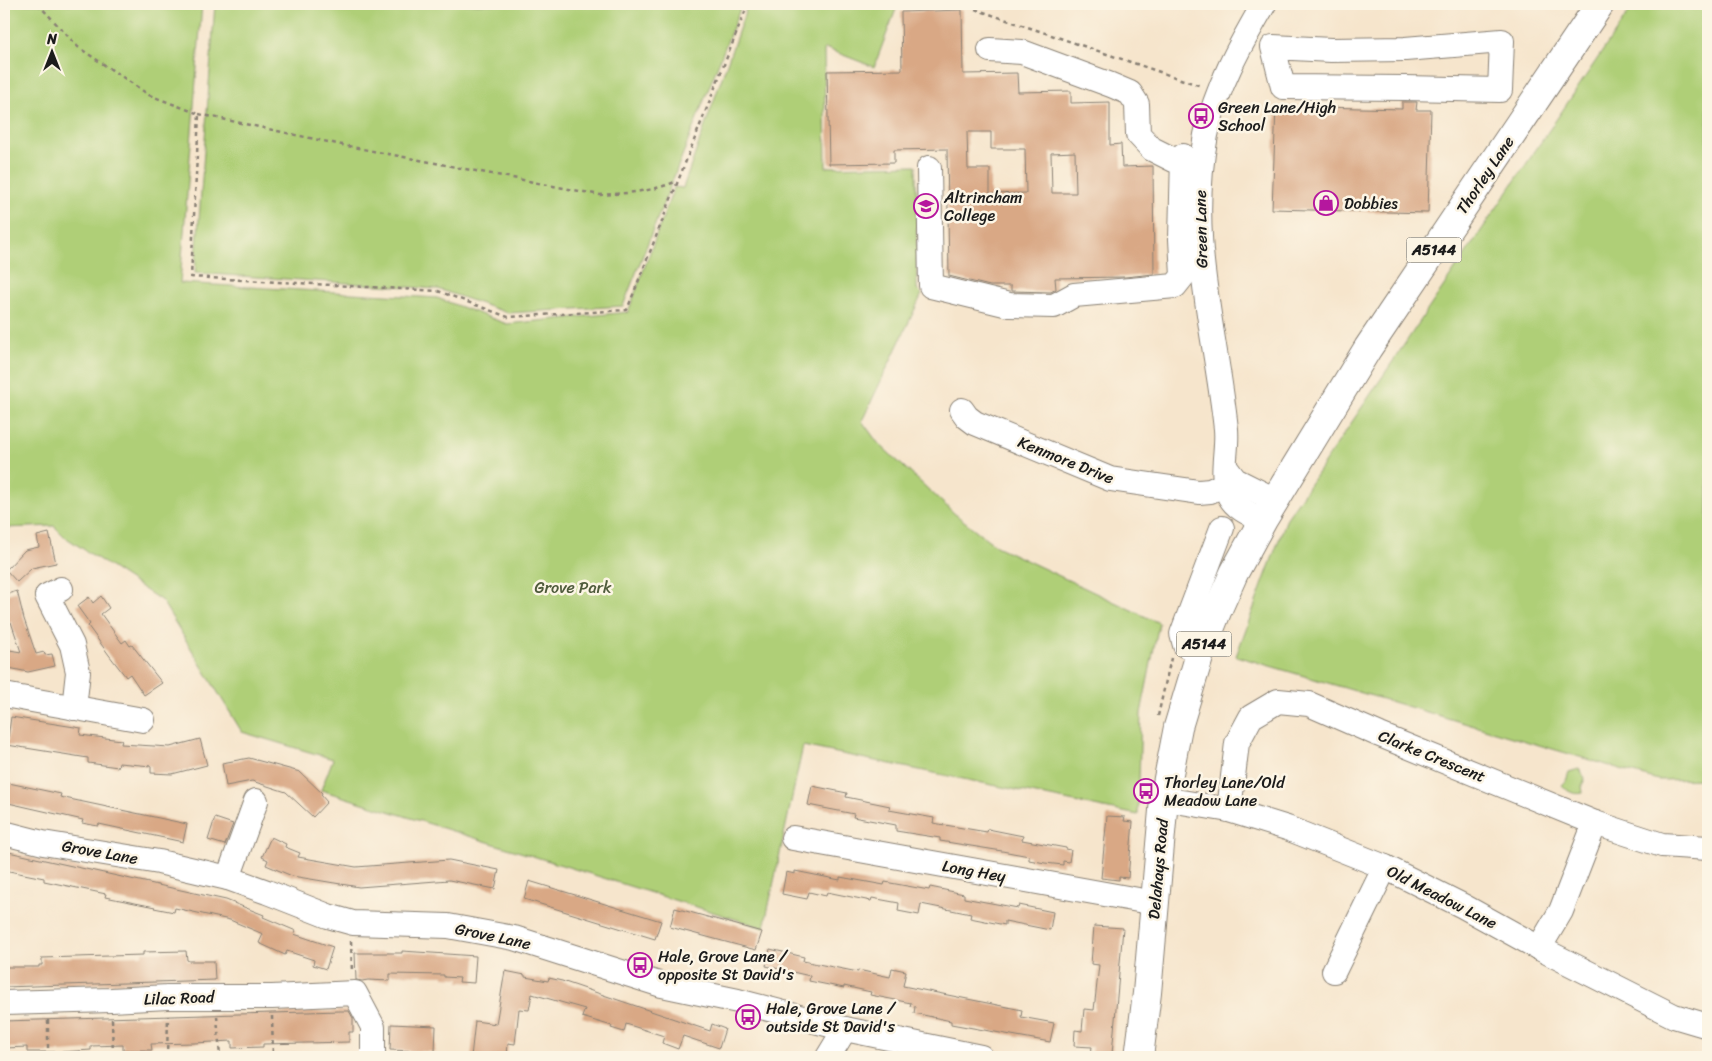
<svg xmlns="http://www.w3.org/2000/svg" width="1712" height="1061" font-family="Sriracha,sans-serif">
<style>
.green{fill:#afcf77;stroke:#66764a}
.building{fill:#d9a885;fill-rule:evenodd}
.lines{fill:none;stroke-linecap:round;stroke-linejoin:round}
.minor-casing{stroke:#898074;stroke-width:26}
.major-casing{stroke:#898074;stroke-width:30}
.path{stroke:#898074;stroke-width:2.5;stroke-dasharray:4 4;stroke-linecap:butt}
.minor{stroke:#fff;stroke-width:24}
.major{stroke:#fff;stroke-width:28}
.labels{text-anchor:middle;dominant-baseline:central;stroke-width:5;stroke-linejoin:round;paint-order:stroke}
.shield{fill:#fcf5e5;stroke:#5f5d58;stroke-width:1}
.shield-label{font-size:15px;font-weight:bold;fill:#1c1c1c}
.poi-label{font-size:16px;fill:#1c1c1c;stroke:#fcf5e5;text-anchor:start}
.street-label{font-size:16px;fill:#1c1c1c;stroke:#fcf5e5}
.park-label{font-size:16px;fill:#4f5b3c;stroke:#fcf5e5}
</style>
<rect width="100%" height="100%" fill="#fcf5e5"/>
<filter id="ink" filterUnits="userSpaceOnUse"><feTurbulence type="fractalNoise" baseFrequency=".02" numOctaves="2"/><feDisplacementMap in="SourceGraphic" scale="10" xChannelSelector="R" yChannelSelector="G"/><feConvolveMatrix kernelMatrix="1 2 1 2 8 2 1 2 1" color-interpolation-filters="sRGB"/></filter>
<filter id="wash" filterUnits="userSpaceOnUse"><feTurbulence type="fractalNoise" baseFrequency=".0096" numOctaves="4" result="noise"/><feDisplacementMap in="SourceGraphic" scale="20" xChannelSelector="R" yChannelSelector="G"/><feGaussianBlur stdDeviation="1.12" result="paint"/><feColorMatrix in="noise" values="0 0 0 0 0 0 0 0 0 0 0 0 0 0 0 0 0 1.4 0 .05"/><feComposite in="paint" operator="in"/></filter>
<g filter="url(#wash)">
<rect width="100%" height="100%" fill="#f6e5cc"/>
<!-- green -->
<g class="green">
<path d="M4 4H202L180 283 437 298 507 324 628 312 674 187 683 188 748 4H898L874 67 825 48 824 51 826 167 916 165 917 289 922 294 862 421 878 443 955 514 996 546 1159 623 1141 713 1138 815 803 746 764 928 321 790 333 759 242 732 162 601 65 537 54 526 4 528Z"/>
<path d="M215 4H742L623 306 508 313 438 289 195 273Z"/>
<path d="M1708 5V779L1658 780 1236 656 1287 518 1633 6Z"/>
<path d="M1579 769 1585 778 1582 786 1583 793C1574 795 1568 792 1562 785L1566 781 1569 772Z"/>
</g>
<g id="blocks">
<!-- building -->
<g class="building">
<path d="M962 10 963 74 1017 73 1018 92 1071 91V103L1110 102V145L1121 144 1122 167 1153 166 1154 274 1125 277 1055 278 1056 289 1051 292 1011 291V286H990L949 276 947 149 894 150V163L829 164 827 71 902 70 901 12ZM967 132H991V149H1025L1026 193 990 194V169H968ZM1075 152 1076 193H1052L1051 153Z"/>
<path d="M1402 102H1417L1416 110H1431L1428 213 1272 209 1276 106 1402 109Z"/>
<path d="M49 533 56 563 32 568 17 582 6 570 25 550 39 547 37 536Z"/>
<path d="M17 591 24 619 36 654 44 652 45 655 52 654 55 666 28 672 4 667V649L21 652 11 622 7 623 4 608V595Z"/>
<path d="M101 596 109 608 101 614 122 643 126 640 130 646 132 645 162 683 144 695 130 674 126 677 109 655 88 626 90 624 77 606 89 597 93 603Z"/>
<path d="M11 717 81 728 80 735 122 740 121 744 170 747 200 739 207 765 172 774 151 773V766L119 763 118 767 88 763V758L7 745Z"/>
<path d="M249 758 300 772 322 793 321 795 327 802 313 817 286 792 252 781 226 786 222 763Z"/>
<path d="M4 782 61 794 60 797 187 824 183 842 99 824 98 826 82 823 83 820 4 802Z"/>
<path d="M812 786 847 793 846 797 890 806 889 810 934 818 933 823 987 832 988 829 1023 836 1022 840 1066 848V849L1071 850 1069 862 1063 861V865L1045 863 1029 860V856L1002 851 940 841V838L896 831V825L853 817 854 814 808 805Z"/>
<path d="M1107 816 1125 817 1124 821 1133 822 1128 878 1119 877V880L1101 878Z"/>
<path d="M215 818 233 824 225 845 208 840Z"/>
<path d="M271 837 286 844 285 847 300 853 298 857 356 867 449 860 499 870 495 889 449 880 359 887 292 876 266 865 268 860 262 857Z"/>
<path d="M4 851 226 900 264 915 263 917 296 931 294 934 333 947 326 969 313 965 314 960 287 951 285 955 259 943 263 934 230 920 175 908 174 912 154 908 155 907 105 897 106 894 44 881V878L4 870Z"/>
<path d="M795 871 840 880V877L884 885 885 882 929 890 930 887 964 894V898L1018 908 1019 905 1053 912 1050 930 1005 921V925L970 918 971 914 921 904 919 915 898 911 899 903 872 898 871 901 827 892 826 896 809 892 807 899 782 894 786 872 795 874Z"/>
<path d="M529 881 661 921 655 939 524 899Z"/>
<path d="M675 908 762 932 756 950 670 927Z"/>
<path d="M1094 926 1123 928 1112 1054 1091 1053 1092 1047 1074 1046 1075 1030 1082 1031 1084 1009 1094 1010 1099 965 1091 964Z"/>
<path d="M770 949 804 957 803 961 858 972V970L890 977 892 968 906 971 903 986 1022 1010 1021 1017 1054 1023 1050 1042 951 1024V1021L914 1013 915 1007 910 1006 911 1003 870 995 871 992 844 986V988L809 981 810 976 766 966Z"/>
<path d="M186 951 187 960 189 961H214L215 980 4 987V967H39V965H42V958L143 955V952Z"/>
<path d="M402 951 476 956 474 983 459 982 460 978 444 977V975L390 974V981L368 980 362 981 356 980 355 953H402Z"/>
<path d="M505 971 525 975V977L548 981 549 978 562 981 710 1031 712 1024 725 1029 719 1048 683 1036 678 1049 662 1043 664 1036 626 1024 624 1032 611 1028 612 1026 582 1017 585 1009 532 994 529 1010 519 1009 515 1044 508 1043 507 1057H471L475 1021 496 1024Z"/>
<path d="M340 1011H349L353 1018V1032H349V1042L263 1044V1047L232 1048V1041L194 1043 151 1044 152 1050H123V1045L91 1046V1050L62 1052H27V1047L5 1048 4 1042V1021Z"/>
<path d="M391 1024 436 1026 435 1052 390 1050Z"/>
</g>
</g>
</g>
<g filter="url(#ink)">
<use href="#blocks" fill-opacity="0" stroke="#898074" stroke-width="1"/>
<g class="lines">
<defs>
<g id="minor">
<path d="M1502 41 1500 90 1405 88 1283 87 1273 47 1331 50 1405 49Z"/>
<path d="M990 50 1022 52 1111 85 1130 93 1137 104 1138 134 1152 149 1174 160"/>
<path d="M929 168 931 286 1009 305 1054 306 1074 295 1175 286 1183 276 1181 239 1183 156"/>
<path d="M962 410 967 417 975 423 1110 479 1199 492 1210 491 1235 480"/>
<path d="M1226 468 1235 480 1275 500"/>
<path d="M1263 520C1249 514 1233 507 1228 493 1220 473 1228 450 1226 429 1215 327 1186 239 1206 135 1216 88 1240 45 1264 4"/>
<path d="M61 589 47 596 72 645 78 672 74 708"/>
<path d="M1200 654 1185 645 1182 634 1222 528"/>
<path d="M4 695 143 720"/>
<path d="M1164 799 1229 810 1287 828 1385 867 1463 906 1539 948 1674 1016 1708 1026"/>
<path d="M1229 810 1237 743 1251 717 1278 701 1309 704 1380 735 1595 823 1662 845 1708 848"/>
<path d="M4 833 43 843 159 862 228 878 267 892 328 916 353 923 448 926 514 938 662 985 738 1001 845 1029 981 1057"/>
<path d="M793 838 1155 903"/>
<path d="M228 878 256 801"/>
<path d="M1539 948 1561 911 1595 823"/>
<path d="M1334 971 1385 867"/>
<path d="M4 1003 111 1000 168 997H272L355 993 373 1027V1057"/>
<path d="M828 1057 845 1029"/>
</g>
<path id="major" d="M1139 1057 1147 993 1164 799 1178 727 1200 654 1218 609 1234 573 1263 520 1368 348 1600 4"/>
</defs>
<!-- minor casing -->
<use href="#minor" class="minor-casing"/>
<!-- major casing -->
<use href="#major" class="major-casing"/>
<!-- path -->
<g class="path">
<path d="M38 4 78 47 149 95 199 114 191 277 438 291 508 317 627 310 748 4"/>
<path d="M960 4 1201 86"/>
<path d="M1283 5 1324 4"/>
<path d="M199 114 342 145 600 195C627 193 652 192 677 181"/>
<path d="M1158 716 1171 658"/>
<path d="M351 941 352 973"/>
<path d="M217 1016 220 1057"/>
<path d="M272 1016 273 1057"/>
<path d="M112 1019 113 1057"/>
<path d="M48 1020V1057"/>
<path d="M167 1057 168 1016"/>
</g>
<!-- minor -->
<use href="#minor" class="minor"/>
<!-- major -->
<use href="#major" class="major"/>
</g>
</g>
<!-- icons -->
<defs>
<symbol id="bus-ring" viewBox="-11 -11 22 22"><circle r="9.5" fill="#fcf5e5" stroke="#b5179e" stroke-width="1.5"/><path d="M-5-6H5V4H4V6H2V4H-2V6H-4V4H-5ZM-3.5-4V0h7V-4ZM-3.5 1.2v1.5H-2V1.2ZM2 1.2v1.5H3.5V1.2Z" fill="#b5179e"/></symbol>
<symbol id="shop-ring" viewBox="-11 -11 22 22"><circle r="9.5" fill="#fcf5e5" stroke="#b5179e" stroke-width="1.5"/><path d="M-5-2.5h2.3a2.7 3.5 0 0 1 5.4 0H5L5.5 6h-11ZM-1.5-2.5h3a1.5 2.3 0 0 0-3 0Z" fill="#b5179e"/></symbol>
<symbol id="school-ring" viewBox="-11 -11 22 22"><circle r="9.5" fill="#fcf5e5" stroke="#b5179e" stroke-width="1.5"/><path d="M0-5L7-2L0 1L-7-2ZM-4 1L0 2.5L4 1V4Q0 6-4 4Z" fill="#b5179e"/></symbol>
</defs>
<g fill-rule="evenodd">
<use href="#bus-ring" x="1187" y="102" width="28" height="28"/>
<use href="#shop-ring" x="1312" y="189" width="28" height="28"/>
<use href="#school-ring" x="912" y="192" width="28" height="28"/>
<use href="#bus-ring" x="1132" y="777" width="28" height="28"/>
<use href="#bus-ring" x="626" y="951" width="28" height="28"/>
<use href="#bus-ring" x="734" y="1003" width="28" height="28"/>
</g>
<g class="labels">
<!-- shield labels -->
<g class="shield">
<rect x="1406.5" y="237.5" width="55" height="25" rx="4"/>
<rect x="1176.5" y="631.5" width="55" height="25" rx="4"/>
</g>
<g class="shield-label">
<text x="1434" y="250">A5144</text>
<text x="1204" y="644">A5144</text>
</g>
<!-- poi labels -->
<g class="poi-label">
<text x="1218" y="107">Green Lane/High<tspan x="1218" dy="18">School</tspan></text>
<text x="944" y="197">Altrincham<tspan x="944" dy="18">College</tspan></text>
<text x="1344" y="203">Dobbies</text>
<text x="1164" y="782">Thorley Lane/Old<tspan x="1164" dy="18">Meadow Lane</tspan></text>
<text x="658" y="956">Hale, Grove Lane /<tspan x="658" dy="18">opposite St David's</tspan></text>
<text x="766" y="1008">Hale, Grove Lane /<tspan x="766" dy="18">outside St David's</tspan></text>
</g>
<!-- street labels -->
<g class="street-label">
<text transform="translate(1485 175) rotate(-56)">Thorley Lane</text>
<text transform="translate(1201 229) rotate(-91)">Green Lane</text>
<text transform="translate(1066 460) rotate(22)">Kenmore Drive</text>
<text transform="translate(1432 756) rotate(22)">Clarke Crescent</text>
<text transform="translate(100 852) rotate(10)">Grove Lane</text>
<text transform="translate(1158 869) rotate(-85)">Delahays Road</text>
<text transform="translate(974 871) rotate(10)">Long Hey</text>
<text transform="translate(1442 897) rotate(27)">Old Meadow Lane</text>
<text transform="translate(493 936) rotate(12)">Grove Lane</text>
<text transform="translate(179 998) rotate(-2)">Lilac Road</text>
</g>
<!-- park labels -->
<g class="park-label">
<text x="573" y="587">Grove Park</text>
</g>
</g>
<!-- margin -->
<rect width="1712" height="1061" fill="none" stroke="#fcf5e5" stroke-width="20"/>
<!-- north arrow -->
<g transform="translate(52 52)" stroke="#fcf5e5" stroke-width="4" paint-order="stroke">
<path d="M0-4L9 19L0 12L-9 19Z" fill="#1c1c1c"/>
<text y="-8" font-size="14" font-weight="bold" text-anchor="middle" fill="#1c1c1c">N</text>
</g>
</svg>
